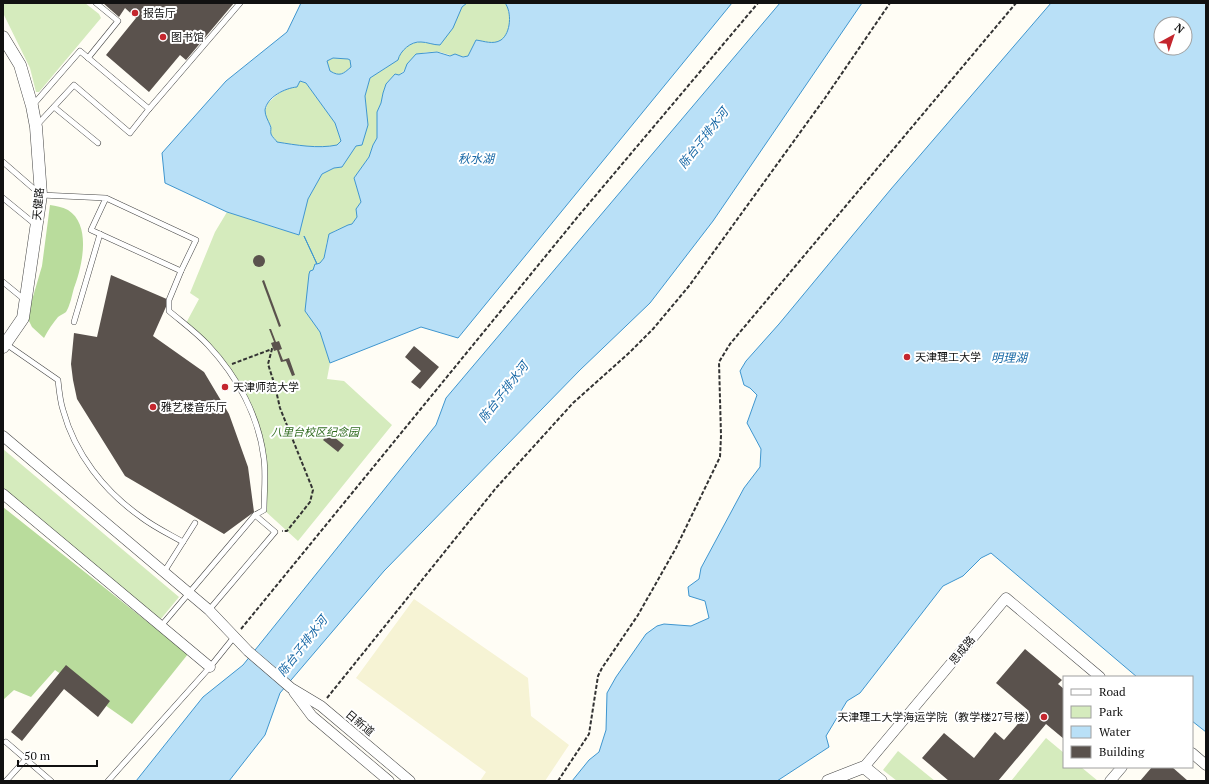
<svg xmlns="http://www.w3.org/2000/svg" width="1209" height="784" font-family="'PT Serif','Noto Sans SC',serif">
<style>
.farmland{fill:#f6f3d4}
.green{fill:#d5ebbd}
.forest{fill:#b9dc9c}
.water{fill:#b9e0f7;stroke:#3f96cf;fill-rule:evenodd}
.building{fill:#5a524d}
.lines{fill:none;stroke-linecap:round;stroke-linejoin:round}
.service-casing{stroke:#444;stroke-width:6}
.minor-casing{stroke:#444;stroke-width:11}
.tertiary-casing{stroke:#444;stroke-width:13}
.path{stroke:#333;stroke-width:2;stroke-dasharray:4 2;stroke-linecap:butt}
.service{stroke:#fff;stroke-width:5}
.minor{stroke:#fff;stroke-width:10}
.tertiary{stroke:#fff;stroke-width:12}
.poi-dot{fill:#c4262e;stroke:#fff;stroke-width:1.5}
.labels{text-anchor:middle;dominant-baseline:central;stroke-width:4;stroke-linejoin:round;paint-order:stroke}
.poi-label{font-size:11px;fill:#111;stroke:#fff;text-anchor:start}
.street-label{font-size:11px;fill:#111;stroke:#fff}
.park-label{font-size:11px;font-style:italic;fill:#2f6b1f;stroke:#fff}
.water-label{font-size:12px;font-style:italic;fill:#1768a6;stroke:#fff}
</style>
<rect width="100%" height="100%" fill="#fffdf5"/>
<!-- farmland -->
<path class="farmland" d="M414 599 528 678 531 716 569 745 545 781H480L486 772 356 678Z"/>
<!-- green -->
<g class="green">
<path d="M3 3H85L99 14 101 18 39 92H36L30 68 3 13Z"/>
<path d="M467 3H505C512 12 511 33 501 40 493 45 484 41 476 40L468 56C457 58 450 55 440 52 435 51 419 52 415 56 409 62 406 70 399 75L395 74 386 84 383 93 381 103 377 112V138L373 145 369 157 354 178 361 202 357 217 352 224 334 231 327 241 324 258 320 263 315 264 306 311 320 332 330 363 327 379 344 381 392 425 298 541 264 510V459L258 433 239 385 208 345 185 325 199 299 190 293 215 232 227 212 299 235 308 199 322 174 334 168 342 167 356 146 368 125 365 96 370 78C375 74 381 71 386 68 397 60 405 41 421 42 427 42 433 45 440 45L462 7Z"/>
<path d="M333 58 348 59 350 60 351 67C343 74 340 77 330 71L327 61Z"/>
<path d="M299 81 306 83 335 123 341 141 337 146C318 149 297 145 277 142L271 134V126L267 120 265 111 268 103 278 94Z"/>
<path d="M3 449 179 597 160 620 3 488Z"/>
<path d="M1046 738 1064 753V767H1081L1098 781H1011Z"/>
<path d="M898 751 935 781H897L883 770Z"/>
</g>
<!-- forest -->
<g class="forest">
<path d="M50 205C56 206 62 207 68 210 92 225 82 267 74 288 72 295 70 306 66 312 64 314 60 315 58 317 53 323 48 330 44 338L32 327 27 317 42 266Z"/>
<path d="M3 507 188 654 132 724 55 670 31 697 14 690 3 700Z"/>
</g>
<!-- water -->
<g class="water">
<path d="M301 3H467L462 7 453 28 440 45C433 45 427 42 421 42 411 41 400 51 398 60L370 78 365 96 368 125 362 145 356 146 342 167 334 168 322 174 308 199 299 235 227 212 165 183 162 153 226 81 287 32ZM333 58 348 59 350 60 351 67C343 74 340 77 330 71L327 61ZM300 81 306 83 335 123 341 141 337 145C318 149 296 145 277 142 276 140 272 137 271 134 270 131 272 128 270 125 268 120 265 116 265 110 267 97 285 88 297 87Z"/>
<path d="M505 3H732L458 338 421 327 330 363 320 332 305 311 309 274 310 271 313 270 315 264H317L304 236 317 264 320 263 324 258 329 234 348 225 352 224 357 217 356 209 361 202 354 178 369 157 373 145 377 138V112L381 103 383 93 386 84 395 74 399 75 404 72 407 64 416 54 437 52 450 56 455 54 463 57 468 56 476 40C484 41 493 45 501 40 511 33 512 12 505 3Z"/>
<path d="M780 3H862L713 221 650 303 580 370 384 571 280 693 265 735 229 781H136L203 697 243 665 436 425 446 398Z"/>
<path d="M1051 3H1206V732L1192 721V677H1137L991 553 981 558 963 576 943 586 860 693 847 701 826 736 829 747 777 781H572L589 760 599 752 606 730 607 693 616 677 646 634 657 626 664 624 691 626 709 618 705 601 689 596 688 587 699 579 701 568 744 488 760 467 761 449 747 423 757 395 750 388 744 385 740 371 746 361 779 324 891 189ZM1161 24H1185V48H1161Z"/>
</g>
<!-- building -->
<g class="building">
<path d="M103 3H234L186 60 180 55 149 92 106 55 136 18 125 8 119 17Z"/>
<circle cx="259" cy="261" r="6"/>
<path d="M111 275 169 300 153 336 204 372 229 414 248 467 254 512 224 534 125 476 77 399 73 380 71 364 74 333 97 337Z"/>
<path d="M264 280 281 326 279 327 262 281Z"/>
<path d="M269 329H271L276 342 279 341 282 349 279 350 283 360 289 358 295 375 292 376 286 361 281 362 277 350 274 351 271 343 274 342Z"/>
<path d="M414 346 439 367 420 389 411 382 421 371 405 357Z"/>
<path d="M329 433 344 445 338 452 323 440Z"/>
<path d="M1025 649 1062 680 1058 684 1064 689V739L1046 724 998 781H949L922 758 944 733 974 758 995 732 1004 740 1029 711 996 683Z"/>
<path d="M66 665 110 701 98 717 64 689 22 741 11 732Z"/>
<path d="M1152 767H1172L1188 781H1140Z"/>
</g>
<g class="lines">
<defs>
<g id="service">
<path d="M88 58 118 21 96 3"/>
<path d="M33 105 80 51 149 109 240 3"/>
<path d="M54 107 98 143"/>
<path d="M37 125 74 85 130 133 149 109"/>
<path d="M3 162 41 195 106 198 196 240 181 271 91 230 106 198"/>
<path d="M3 198 36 225"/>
<path d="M181 271 169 300V311C182 322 197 333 208 345 237 376 259 416 264 459 266 475 264 494 264 510L255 515"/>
<path d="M3 282 25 300"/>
<path d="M74 322 100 234"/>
<path d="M6 344 58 380C59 390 60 401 63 410 75 454 104 491 141 517 154 527 169 534 183 542L164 572"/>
<path d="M183 542 195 523"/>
<path d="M161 626 255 515 275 532 209 610"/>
<path d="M6 742 51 781"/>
<path d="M6 781 26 759"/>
<path d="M108 781 210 667 235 636"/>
</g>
<g id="minor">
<path d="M3 436 209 610 248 651 291 688 321 706 410 781"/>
<path d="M3 494 210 667"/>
<path d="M294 692 312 716 389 781"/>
<path d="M1192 753 1206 765"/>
<path d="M864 767 1006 598 1100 677"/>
<path d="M1110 781 1122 767"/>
</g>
<g id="tertiary">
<path d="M3 37 20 65 32 106 36 127 41 195 23 318 3 347"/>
<path d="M828 781 864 767 881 781"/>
</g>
</defs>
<!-- service casing -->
<use href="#service" class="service-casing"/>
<!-- minor casing -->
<use href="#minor" class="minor-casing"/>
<!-- tertiary casing -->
<use href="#tertiary" class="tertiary-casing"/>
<!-- path -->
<g class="path">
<path d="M232 364 272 349 268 364 275 386 280 408 313 490 310 502 287 531H282"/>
<path d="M241 629 580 214 758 3"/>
<path d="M327 698 496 488 573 403 630 352 653 329 689 286 825 98 890 3"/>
<path d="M558 781 589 734 598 676 602 668 638 615 676 548 720 457 721 436 719 362 730 344 1016 3"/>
</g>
<!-- service -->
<use href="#service" class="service"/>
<!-- minor -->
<use href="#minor" class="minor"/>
<!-- tertiary -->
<use href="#tertiary" class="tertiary"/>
</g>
<!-- markers -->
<g class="poi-dot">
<circle cx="135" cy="13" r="4"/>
<circle cx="163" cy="37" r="4"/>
<circle cx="907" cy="357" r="4"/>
<circle cx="225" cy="387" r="4"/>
<circle cx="153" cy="407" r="4"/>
<circle cx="1044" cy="717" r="4"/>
</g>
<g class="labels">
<!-- poi labels -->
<g class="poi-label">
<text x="143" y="13">报告厅</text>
<text x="171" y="37">图书馆</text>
<text x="915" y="357">天津理工大学</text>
<text x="233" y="387">天津师范大学</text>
<text x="161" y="407">雅艺楼音乐厅</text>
<text x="1036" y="717" text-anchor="end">天津理工大学海运学院（教学楼27号楼）</text>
</g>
<!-- street labels -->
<g class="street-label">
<text transform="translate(38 204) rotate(-85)">天健路</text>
<text transform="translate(962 650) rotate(-50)">思成路</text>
<text transform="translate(360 723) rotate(40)">日新道</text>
</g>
<!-- park labels -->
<g class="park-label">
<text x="315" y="432">八里台校区纪念园</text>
</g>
<!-- water labels -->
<g class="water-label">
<text transform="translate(703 138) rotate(-52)">陈台子排水河</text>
<text x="476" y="158">秋水湖</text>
<text x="1009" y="357">明理湖</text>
<text transform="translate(503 392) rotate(-52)">陈台子排水河</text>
<text transform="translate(302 646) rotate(-52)">陈台子排水河</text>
</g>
</g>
<!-- border -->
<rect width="1209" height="784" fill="none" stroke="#111111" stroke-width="8"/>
<!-- legend -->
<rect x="1063" y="676" width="130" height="92" fill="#ffffff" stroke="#a0a0a0"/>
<rect x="1071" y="689" width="20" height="6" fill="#ffffff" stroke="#a0a0a0"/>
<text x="1099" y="696" font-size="12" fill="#111111">Road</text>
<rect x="1071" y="706" width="20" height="12" fill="#d5ebbd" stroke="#a0a0a0"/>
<text x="1099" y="716" font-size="12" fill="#111111">Park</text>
<rect x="1071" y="726" width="20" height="12" fill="#b9e0f7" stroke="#a0a0a0"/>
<text x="1099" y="736" font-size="12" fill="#111111">Water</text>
<rect x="1071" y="746" width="20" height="12" fill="#5a524d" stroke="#a0a0a0"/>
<text x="1099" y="756" font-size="12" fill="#111111">Building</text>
<!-- north arrow -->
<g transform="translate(1173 36) rotate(40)"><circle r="19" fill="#ffffff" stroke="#a0a0a0"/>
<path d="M0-3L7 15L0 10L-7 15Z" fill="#c4262e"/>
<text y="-6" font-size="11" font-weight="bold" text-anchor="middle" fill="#111111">N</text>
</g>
<!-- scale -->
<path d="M18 760v6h79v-6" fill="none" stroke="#111111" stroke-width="2"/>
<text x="24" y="760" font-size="12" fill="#111111" stroke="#ffffff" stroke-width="3" paint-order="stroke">50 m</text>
</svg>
